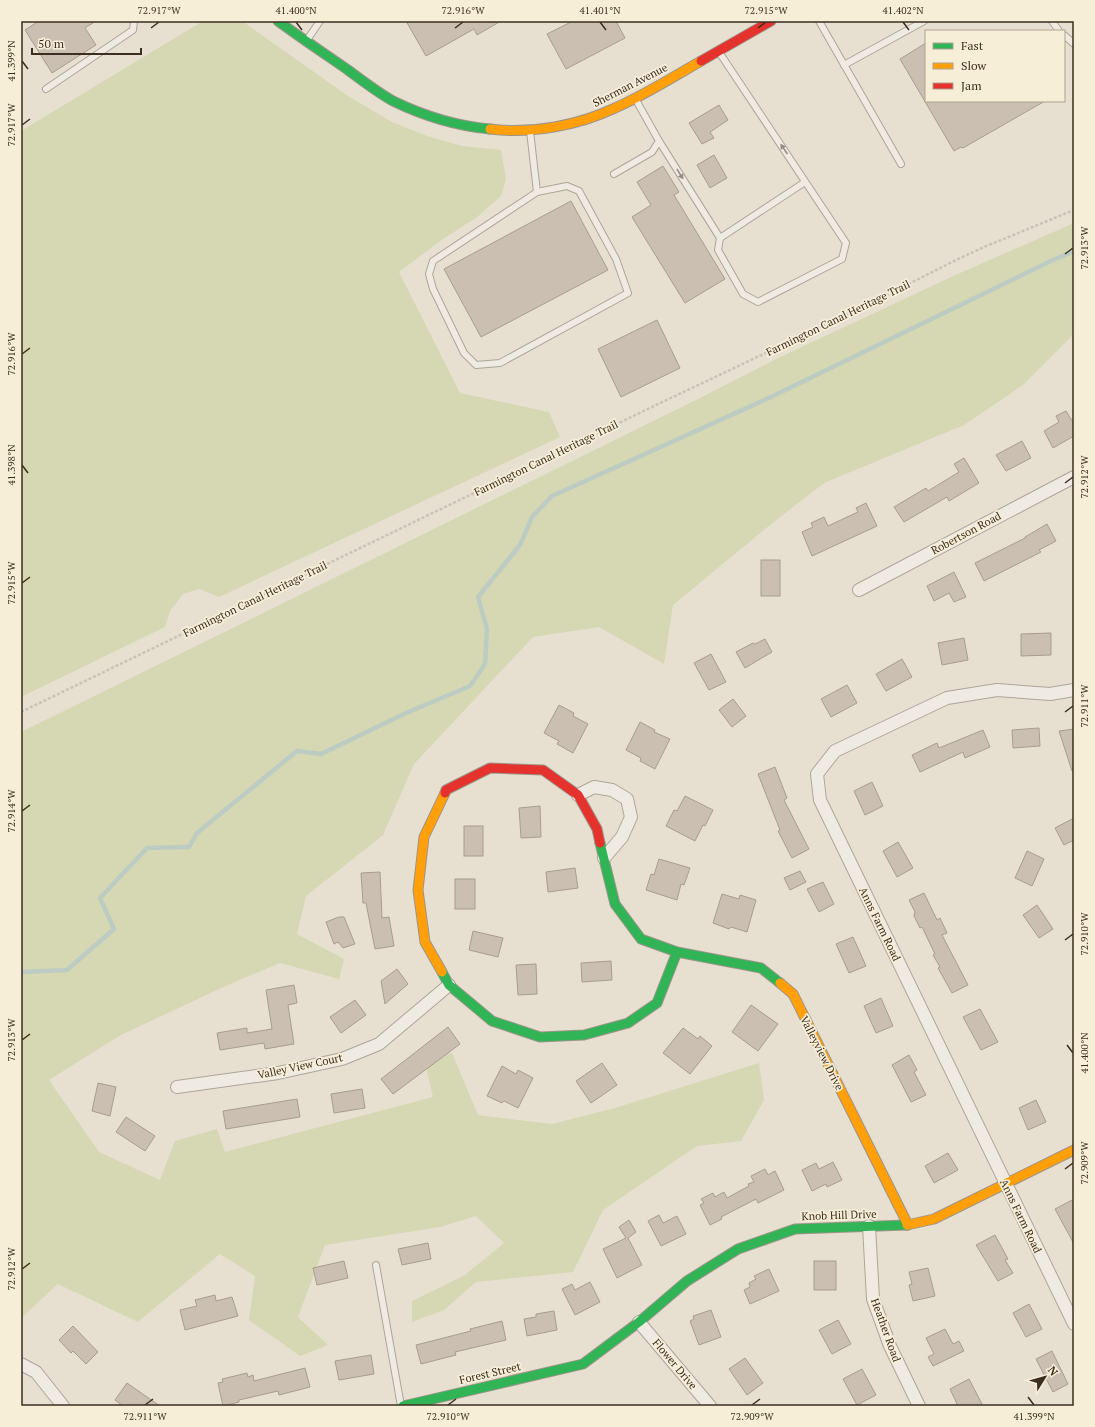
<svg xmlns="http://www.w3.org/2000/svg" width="1095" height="1427" font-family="'PT Serif',serif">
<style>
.green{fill:#d6d7b3}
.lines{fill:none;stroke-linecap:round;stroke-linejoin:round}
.stream{stroke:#bcccc2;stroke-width:4.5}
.building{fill:#cbbfb2;stroke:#a89c90}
.lane-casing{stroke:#ada599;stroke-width:8}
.street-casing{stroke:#ada599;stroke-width:14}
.fast-casing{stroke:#9c958a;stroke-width:11}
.slow-casing{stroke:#9c958a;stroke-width:11}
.jam-casing{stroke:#9c958a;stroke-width:11}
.path{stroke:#c8c2b9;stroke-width:2.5;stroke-dasharray:3 2;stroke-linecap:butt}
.lane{stroke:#efebe3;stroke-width:6}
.street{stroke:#efebe3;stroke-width:12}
.fast{stroke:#30b455;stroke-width:9}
.slow{stroke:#ff9f0a;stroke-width:9}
.jam{stroke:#e5322d;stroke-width:9}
.oneway{fill:#968c82}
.ticks{fill:none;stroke:#3d2e20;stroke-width:1.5}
.labels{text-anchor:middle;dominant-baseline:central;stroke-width:3.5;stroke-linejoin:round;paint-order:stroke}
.street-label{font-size:11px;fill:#3d2e20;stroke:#f7eed8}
.neatline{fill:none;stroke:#3d2e20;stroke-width:1.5}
.ticks-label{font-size:10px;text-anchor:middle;fill:#3d2e20}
</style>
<rect width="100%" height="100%" fill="#e7e0d1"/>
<!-- green -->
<g class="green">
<path d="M203 21H242L348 96 392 122 427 136 462 146 501 150 506 179 501 196 476 218 443 239 399 272 460 393 549 412 560 437 219 597 199 589 183 594 170 611 165 627 21 697V131Z"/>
<path d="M1074 223V334L1023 385 964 425 824 483 770 525 673 605 664 664 599 627 533 637 414 764 383 835 306 896 297 934 344 959 339 979 280 963 230 984 121 1035 49 1080 99 1152 160 1180 175 1141 217 1129 225 1152 433 1097 424 1059 452 1053 478 1115 552 1124 615 1108 759 1063 764 1100 741 1141 697 1146 603 1210 573 1272 476 1282 444 1310 412 1322V1301L465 1275 504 1243 476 1216 440 1227 325 1245 298 1317 328 1345 300 1356 249 1320 255 1276 220 1254 138 1322 58 1284 21 1318V732L698 399 774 360 951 277Z"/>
</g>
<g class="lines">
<!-- stream -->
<path class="stream" d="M21 972 67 970 114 929 100 898 147 848 189 847 197 833 297 751 321 754 406 713 470 686 485 664 487 629 478 597 520 545 532 517 552 496 771 397 1051 261 1074 251"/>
</g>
<!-- building -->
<g class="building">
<path d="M39 21H96L85 28 96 45 52 73 25 30Z"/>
<path d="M406 21H501L477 35 474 29 426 56Z"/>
<path d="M573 21H616L625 38 566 69 547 34Z"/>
<path d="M926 43V101H1045L963 148 961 147 954 151 900 59Z"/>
<path d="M719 105 728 120 710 132 714 138 702 144 689 123Z"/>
<path d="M714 155 727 178 710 188 697 165Z"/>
<path d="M663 166 679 192 674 195 725 279 685 303 632 217 651 205 637 182Z"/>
<path d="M571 201 608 270 481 337 444 269Z"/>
<path d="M657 320 680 368 621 397 598 349Z"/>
<path d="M1066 411 1074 424V436L1053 448 1044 431 1059 422 1056 416Z"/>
<path d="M1022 441 1031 458 1006 471 996 455Z"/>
<path d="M964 458 979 483 949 501 947 497 904 522 894 507 926 488 928 491 959 472 954 464Z"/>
<path d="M866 503 877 526 812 556 802 532 813 527 811 523 824 517 828 526 858 512 856 508Z"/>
<path d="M1047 524 1056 541 1039 550 1041 552 984 581 975 563 1025 538V537Z"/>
<rect x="761" y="560" width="19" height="36"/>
<path d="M954 572 966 597 954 602 949 593 934 601 927 586Z"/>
<path d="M1051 633V655L1021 656V634Z"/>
<path d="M964 638 968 660 942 665 938 643Z"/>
<path d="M765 639 772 652 745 668 736 652 753 643 755 644Z"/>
<path d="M711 654 726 682 709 690 694 663Z"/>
<path d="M902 659 912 677 886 691 876 674Z"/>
<path d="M847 685 857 703 831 717 821 699Z"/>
<path d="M733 699 746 716 732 727 719 710Z"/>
<path d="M559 705 574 713 573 716 588 724 573 753 557 744 559 741 544 733Z"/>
<path d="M640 722 655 730 654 732 670 739 655 769 640 761 641 758 626 750Z"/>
<path d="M1039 728 1040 746 1013 748 1012 730Z"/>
<path d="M1074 729V771H1072L1059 731Z"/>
<path d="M983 730 990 747 965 758 963 752 920 772 912 755 937 743 939 748Z"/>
<path d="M775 767 787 798 784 800 809 849 792 858 778 831 780 830 758 774Z"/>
<path d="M872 782 883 806 865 815 854 791Z"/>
<path d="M685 796 713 810 705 826 703 825 695 841 666 826 674 810 677 811Z"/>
<path d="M540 806 541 837 521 838 519 808Z"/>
<path d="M1074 818V840L1064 845 1055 828Z"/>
<rect x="464" y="826" width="19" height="30"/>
<path d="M898 842 913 868 897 877 883 851Z"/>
<path d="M1027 851 1044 859 1032 886 1015 878Z"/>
<path d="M659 859 690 868 684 885 681 884 677 900 646 890 651 874 654 875Z"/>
<path d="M575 868 578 888 548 892 546 872Z"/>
<path d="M800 871 806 882 790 890 784 878Z"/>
<path d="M380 872 382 918 389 917 394 946 375 949 366 903H363L361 873Z"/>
<rect x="455" y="879" width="20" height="30"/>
<path d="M823 882 834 904 819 912 807 889Z"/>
<path d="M924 893 937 920 940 918 947 933 942 935 968 985 952 993 938 968 940 967 933 955 935 954 922 927 920 928 914 916 915 912 909 900Z"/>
<path d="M722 894 739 899 740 895 756 900 747 932 731 927 729 929 713 923Z"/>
<path d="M1037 905 1053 929 1039 938 1023 915Z"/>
<path d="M339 917H344L355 944 343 948 338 942 334 944 326 922Z"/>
<path d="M473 931 503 938 498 957 469 950Z"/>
<path d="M853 937 866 966 849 973 836 944Z"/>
<path d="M611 961 612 980 582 982 581 963Z"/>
<path d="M536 964 537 994 518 995 516 965Z"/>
<path d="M397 969 408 984 385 1004 381 981Z"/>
<path d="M294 985 297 1003 288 1005 294 1044 265 1049 264 1043 220 1050 217 1033 247 1028V1033L272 1029 266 990Z"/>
<path d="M881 998 893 1026 876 1033 864 1006Z"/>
<path d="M355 1000 366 1015 341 1033 330 1017Z"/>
<path d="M751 1005 778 1024 758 1051 732 1032Z"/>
<path d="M980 1009 998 1042 981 1050 963 1017Z"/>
<path d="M448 1027 460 1044 393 1094 381 1079Z"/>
<path d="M683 1028 698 1039 700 1036 712 1046 690 1074 663 1053Z"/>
<path d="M909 1055 917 1070 914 1072 926 1095 911 1102 892 1065Z"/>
<path d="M602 1063 617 1085 591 1103 576 1081Z"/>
<path d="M502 1066 516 1074 518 1070 533 1078 518 1108 504 1101 502 1103 487 1096Z"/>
<path d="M98 1083 116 1087 110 1116 92 1111Z"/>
<path d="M362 1089 365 1108 334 1113 331 1094Z"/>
<path d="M297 1099 300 1117 226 1129 223 1111Z"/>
<path d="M1036 1100 1046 1122 1028 1130 1019 1108Z"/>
<path d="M126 1117 155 1136 145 1151 116 1132Z"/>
<path d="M948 1153 958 1170 934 1183 925 1166Z"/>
<path d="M833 1162 842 1180 827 1187 826 1184 812 1191 802 1170 816 1163 819 1169Z"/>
<path d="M765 1169 768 1175 775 1171 784 1190 758 1203 756 1199 721 1217 722 1219 710 1225 700 1205 704 1203 701 1199 713 1193 715 1197 724 1192 727 1198 749 1186 748 1184 754 1182 751 1176Z"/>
<path d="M1074 1199V1244L1055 1209Z"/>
<path d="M659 1215 663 1223 677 1216 686 1234 661 1246 648 1221Z"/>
<path d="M629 1220 636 1232 628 1238 642 1265 617 1278 603 1249 626 1238 619 1227Z"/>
<path d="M995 1235 1008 1259 1005 1260 1013 1273 998 1281 976 1245Z"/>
<path d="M428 1243 431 1259 402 1265 398 1249Z"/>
<path d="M344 1261 348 1278 317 1285 313 1268Z"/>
<rect x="814" y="1261" width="22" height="29"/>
<path d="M928 1268 935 1296 913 1301 909 1285 912 1284 909 1272Z"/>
<path d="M769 1269 779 1291 750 1304 744 1290 750 1287 749 1283 756 1279 754 1276Z"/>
<path d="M590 1282 600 1302 575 1315 562 1289 572 1284 575 1290Z"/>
<path d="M215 1295 216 1301 232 1297 238 1316 185 1330 180 1310 197 1306 195 1300Z"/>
<path d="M1029 1304 1042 1329 1026 1337 1013 1313Z"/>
<path d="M711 1310 721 1337 699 1345 690 1321 694 1319 693 1316Z"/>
<path d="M554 1311 557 1330 527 1336 524 1319 536 1317V1314Z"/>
<path d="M838 1320 851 1344 832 1354 819 1330Z"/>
<path d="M502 1321 506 1340 455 1352 456 1355 421 1364 416 1345 471 1331 470 1329Z"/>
<path d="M73 1326 98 1352 86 1364 73 1351 71 1353 59 1340Z"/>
<path d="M945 1329 953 1344 959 1341 964 1351 933 1366 928 1357 934 1354 926 1338Z"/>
<path d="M1052 1351 1068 1384 1053 1392 1036 1359Z"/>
<path d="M371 1355 374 1374 339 1380 335 1361Z"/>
<path d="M745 1358 763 1383 747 1395 729 1369Z"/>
<path d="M305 1368 310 1387 279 1395 278 1391 239 1400V1402L223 1406 218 1383 223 1382 222 1379 247 1373 248 1377 253 1375 254 1381Z"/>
<path d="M862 1369 876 1395 857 1405 843 1379Z"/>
<path d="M969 1379 983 1406H958L950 1389Z"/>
<path d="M127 1383 160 1406H123L115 1400Z"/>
</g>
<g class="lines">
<defs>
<g id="lane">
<path d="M819 21 901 164"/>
<path d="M1052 21 1059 31"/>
<path d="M1064 35 1074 44"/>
<path d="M307 40 320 21"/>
<path d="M719 52 846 243 842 259 758 302 743 294 718 250 720 238 805 182"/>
<path d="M844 65 924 21"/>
<path d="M46 89 133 30 134 21"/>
<path d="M530 131 537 192"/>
<path d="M659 141 720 238"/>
<path d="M614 174 652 152 659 141 636 100"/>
<path d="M567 186 579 191 616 259 628 293 500 363 476 365 464 353 433 289 429 274 433 261 537 192Z"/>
<path d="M376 1265 401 1406"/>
</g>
<g id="street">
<path d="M859 590 1074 477"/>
<path d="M1074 690 1050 694 997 690 947 698 835 751 817 774 820 800 1074 1324"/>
<path d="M578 795 594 787 612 790 627 799 631 817 622 837 604 858"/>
<path d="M177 1087 278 1073 342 1059 379 1044 449 985"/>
<path d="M869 1226 873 1299 890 1346 919 1406"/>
<path d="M639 1322 710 1406"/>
<path d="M21 1364 36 1372 63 1406"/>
</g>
<g id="fast">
<path d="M278 21C301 38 325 54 348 70 363 81 377 92 393 101 424 116 456 126 490 129"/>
<path d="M600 843 615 904 641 939 677 952 761 968 780 983"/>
<path d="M442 972 449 985 492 1021 540 1037 584 1035 628 1023 657 1003 677 952"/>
<path d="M403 1406 583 1364 639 1322 687 1281 738 1249 795 1229 907 1225"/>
</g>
<g id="slow">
<path d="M490 129C531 134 577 126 615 108 645 95 673 77 701 61"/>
<path d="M442 972 425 942 418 890 424 837 445 793"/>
<path d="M780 983 793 994 908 1225"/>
<path d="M907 1225 934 1219 1074 1150"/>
</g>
<g id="jam">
<path d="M701 61 771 21"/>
<path d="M445 793 446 790 490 768 543 770 578 795 597 829 600 843"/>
</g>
</defs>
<!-- lane casing -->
<use href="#lane" class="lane-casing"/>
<!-- street casing -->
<use href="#street" class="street-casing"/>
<!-- fast casing -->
<use href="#fast" class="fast-casing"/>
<!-- slow casing -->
<use href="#slow" class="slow-casing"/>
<!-- jam casing -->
<use href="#jam" class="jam-casing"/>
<!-- path -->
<path class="path" d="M21 712 654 406 873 302 954 261 984 247 1074 210"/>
<!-- lane -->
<use href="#lane" class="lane"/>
<!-- street -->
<use href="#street" class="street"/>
<!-- fast -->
<use href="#fast" class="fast"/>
<!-- slow -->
<use href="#slow" class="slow"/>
<!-- jam -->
<use href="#jam" class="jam"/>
</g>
<!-- one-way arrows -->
<defs><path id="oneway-solid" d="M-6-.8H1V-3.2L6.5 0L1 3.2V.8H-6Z"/></defs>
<g class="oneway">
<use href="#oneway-solid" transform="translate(784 149) rotate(-124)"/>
<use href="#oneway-solid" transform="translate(680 174) rotate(58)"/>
</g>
<!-- ticks -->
<path class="ticks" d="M296 22 302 30M600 22 606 30M903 22 909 30M151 28 159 22M455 28 463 22M758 28 766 22M22 61 28 69M22 125 30 119M1065 254 1073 248M22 354 30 348M22 465 28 473M1065 483 1073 477M22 583 30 577M1065 712 1073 706M22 811 30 805M1065 940 1073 934M22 1040 30 1034M1067 1045 1073 1053M1065 1169 1073 1163M22 1269 30 1263M1028 1397 1034 1405M145 1405 153 1399M448 1405 456 1399M752 1405 760 1399"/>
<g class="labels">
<!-- street labels -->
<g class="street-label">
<text transform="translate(630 85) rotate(-27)">Sherman Avenue</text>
<text transform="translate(838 318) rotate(-26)">Farmington Canal Heritage Trail</text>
<text transform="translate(546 458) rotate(-26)">Farmington Canal Heritage Trail</text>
<text transform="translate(966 533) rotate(-28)">Robertson Road</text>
<text transform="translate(255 599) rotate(-26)">Farmington Canal Heritage Trail</text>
<text transform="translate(880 924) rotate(64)">Anns Farm Road</text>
<text transform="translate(822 1053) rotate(63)">Valleyview Drive</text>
<text transform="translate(300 1066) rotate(-12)">Valley View Court</text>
<text transform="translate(839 1215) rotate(-2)">Knob Hill Drive</text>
<text transform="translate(1021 1216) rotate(64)">Anns Farm Road</text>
<text transform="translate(886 1330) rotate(70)">Heather Road</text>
<text transform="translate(675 1364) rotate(50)">Flower Drive</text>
<text transform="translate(490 1373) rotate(-13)">Forest Street</text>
</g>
</g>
<!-- border -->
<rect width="1095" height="1427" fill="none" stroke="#f7eed8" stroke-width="44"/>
<!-- legend -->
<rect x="925" y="30" width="140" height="72" fill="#f7eed8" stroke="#ada18e"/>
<rect x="933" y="43" width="20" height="6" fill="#30b455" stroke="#ada18e"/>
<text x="961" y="50" font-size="12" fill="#3d2e20">Fast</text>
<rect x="933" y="63" width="20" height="6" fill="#ff9f0a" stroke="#ada18e"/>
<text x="961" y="70" font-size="12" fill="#3d2e20">Slow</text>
<rect x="933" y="83" width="20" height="6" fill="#e5322d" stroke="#ada18e"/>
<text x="961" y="90" font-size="12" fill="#3d2e20">Jam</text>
<!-- north arrow -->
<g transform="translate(1045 1377) rotate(53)" stroke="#f7eed8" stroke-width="3" paint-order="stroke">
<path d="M0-3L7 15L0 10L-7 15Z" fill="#3d2e20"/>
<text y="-6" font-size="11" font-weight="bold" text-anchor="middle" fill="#3d2e20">N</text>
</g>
<!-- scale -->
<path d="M32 48v6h109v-6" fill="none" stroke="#3d2e20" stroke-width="2"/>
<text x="38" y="48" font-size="12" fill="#3d2e20" stroke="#f7eed8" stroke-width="3" paint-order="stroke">50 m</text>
<rect x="22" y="22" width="1051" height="1383" class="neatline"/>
<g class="ticks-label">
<text x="159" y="14">72.917°W</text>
<text x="296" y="14">41.400°N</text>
<text x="463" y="14">72.916°W</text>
<text x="600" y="14">41.401°N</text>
<text x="766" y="14">72.915°W</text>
<text x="903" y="14">41.402°N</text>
<text transform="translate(11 61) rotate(-90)" y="4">41.399°N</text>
<text transform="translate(11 125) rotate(-90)" y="4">72.917°W</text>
<text transform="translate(1084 248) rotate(-90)" y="4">72.913°W</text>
<text transform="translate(11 354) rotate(-90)" y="4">72.916°W</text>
<text transform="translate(11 465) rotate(-90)" y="4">41.398°N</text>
<text transform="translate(1084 477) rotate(-90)" y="4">72.912°W</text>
<text transform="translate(11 583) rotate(-90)" y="4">72.915°W</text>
<text transform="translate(1084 706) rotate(-90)" y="4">72.911°W</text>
<text transform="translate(11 811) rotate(-90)" y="4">72.914°W</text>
<text transform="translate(1084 934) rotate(-90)" y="4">72.910°W</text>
<text transform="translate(11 1040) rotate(-90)" y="4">72.913°W</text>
<text transform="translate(1084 1053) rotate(-90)" y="4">41.400°N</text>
<text transform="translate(1084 1163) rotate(-90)" y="4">72.909°W</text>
<text transform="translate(11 1269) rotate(-90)" y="4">72.912°W</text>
<text x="145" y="1420">72.911°W</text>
<text x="448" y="1420">72.910°W</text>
<text x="752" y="1420">72.909°W</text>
<text x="1034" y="1420">41.399°N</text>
</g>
</svg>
